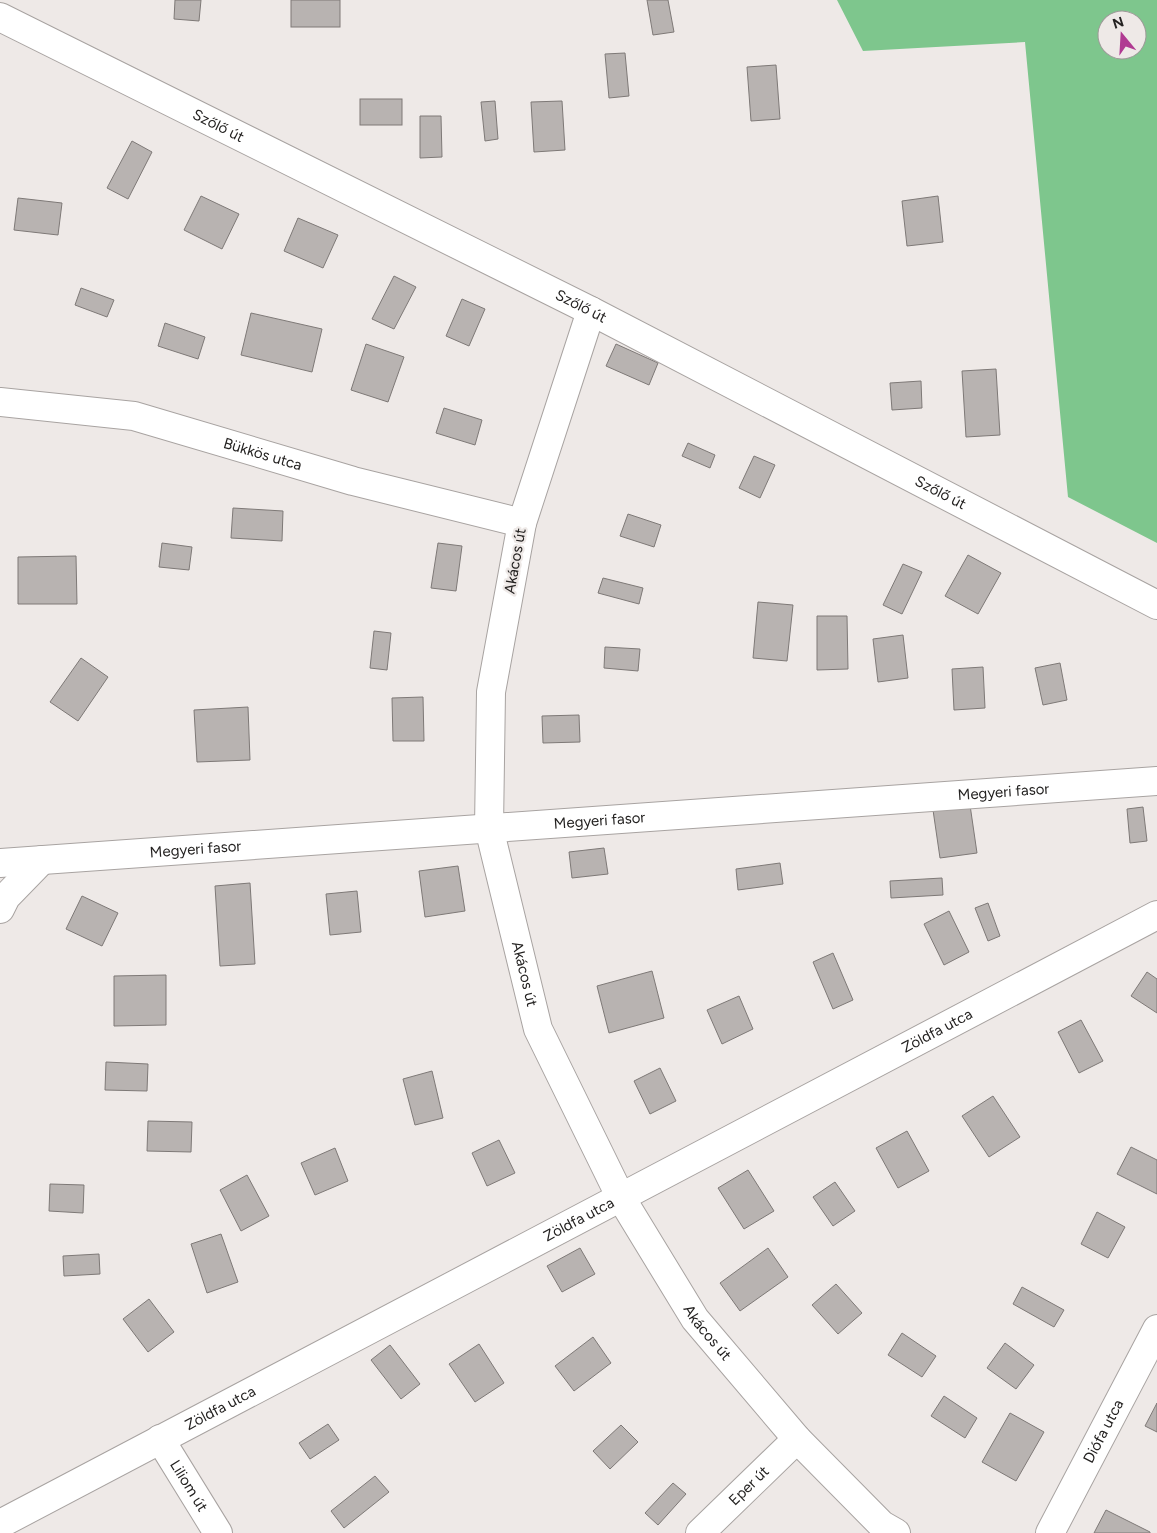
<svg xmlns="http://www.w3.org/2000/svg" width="1157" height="1533" font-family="Figtree,sans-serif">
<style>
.forest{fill:#7ec68d;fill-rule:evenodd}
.building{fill:#b8b3b1;stroke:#7e7977}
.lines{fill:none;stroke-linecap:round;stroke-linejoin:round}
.minor-casing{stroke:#a8a3a1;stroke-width:30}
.minor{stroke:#fff;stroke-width:28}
.labels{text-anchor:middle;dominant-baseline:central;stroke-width:4.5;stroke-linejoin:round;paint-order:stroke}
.street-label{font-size:15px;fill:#242221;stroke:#eee9e7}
</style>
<rect width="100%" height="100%" fill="#eee9e7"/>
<!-- forest -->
<path class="forest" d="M837 0H1157V543L1068 497 1025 42 863 51ZM1107 20H1137V50H1107Z"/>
<!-- building -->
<g class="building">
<path d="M175 0H201L199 21 174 19Z"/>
<rect x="291" y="0" width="49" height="27"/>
<path d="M647 0H668L674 32 653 35Z"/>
<path d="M625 53 629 96 609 98 605 54Z"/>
<path d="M776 65 780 119 751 121 747 67Z"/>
<rect x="360" y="99" width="42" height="26"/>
<path d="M495 101 498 139 485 141 481 102Z"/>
<path d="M562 101 565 150 534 152 531 102Z"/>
<path d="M420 116H441L442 157 420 158Z"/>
<path d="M132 141 152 152 128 199 107 188Z"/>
<path d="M201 196 239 214 222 249 184 230Z"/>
<path d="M938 196 943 242 907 246 902 201Z"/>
<path d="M18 198 62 203 58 235 14 230Z"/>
<path d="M298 218 338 235 323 268 284 251Z"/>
<path d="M394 276 416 287 394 329 372 319Z"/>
<path d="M81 288 114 300 107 317 75 305Z"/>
<path d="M462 299 485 309 469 346 446 336Z"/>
<path d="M251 313 322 329 312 372 241 355Z"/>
<path d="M165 323 205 337 198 359 158 346Z"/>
<path d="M366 344 404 357 388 402 351 390Z"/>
<path d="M616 344 658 363 649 385 606 366Z"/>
<path d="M996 369 1000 435 966 437 962 371Z"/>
<path d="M921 381 922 408 892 410 890 383Z"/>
<path d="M444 408 482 420 475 445 436 433Z"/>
<path d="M688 443 715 455 710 468 682 456Z"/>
<path d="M754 456 775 465 760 498 739 488Z"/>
<path d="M233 508 283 511 282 541 231 538Z"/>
<path d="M628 514 661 525 654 547 620 536Z"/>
<path d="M162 543 192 547 189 570 159 567Z"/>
<path d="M438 543 462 546 456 591 431 588Z"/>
<path d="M968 555 1001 573 978 614 945 596Z"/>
<path d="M76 556 77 604H18V557Z"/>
<path d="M903 564 922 572 902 614 883 605Z"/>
<path d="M603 578 643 588 639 604 598 593Z"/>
<path d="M758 602 793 605 787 661 753 658Z"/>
<path d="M817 616H847L848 669 817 670Z"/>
<path d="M374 631 391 633 387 670 370 668Z"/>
<path d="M903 635 908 678 878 682 873 639Z"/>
<path d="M605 647 640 649 638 671 604 668Z"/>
<path d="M81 658 108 677 78 721 50 702Z"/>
<path d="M1060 663 1067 700 1043 705 1035 668Z"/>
<path d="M983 667 985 708 954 710 952 669Z"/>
<path d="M423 697 424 741H393L392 698Z"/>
<path d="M248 707 250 760 197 762 194 710Z"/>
<path d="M579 715 580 742 543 743 542 716Z"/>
<path d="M970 805 977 853 940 858 933 810Z"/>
<path d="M1143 807 1147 841 1130 843 1127 809Z"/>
<path d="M604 848 608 874 572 878 569 852Z"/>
<path d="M780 863 783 884 738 890 736 869Z"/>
<path d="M458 866 465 911 425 917 419 871Z"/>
<path d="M942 878 943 895 891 898 890 881Z"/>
<path d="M250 883 255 964 220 966 215 886Z"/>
<path d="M357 891 361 932 330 935 326 894Z"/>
<path d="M82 896 118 913 102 946 66 929Z"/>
<path d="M988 903 1000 936 988 941 975 908Z"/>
<path d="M949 911 969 952 944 965 924 924Z"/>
<path d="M833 953 853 1000 833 1009 813 962Z"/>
<path d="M652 971 664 1018 609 1033 597 986Z"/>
<path d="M1147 972 1157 979V1013L1131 996Z"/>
<path d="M166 975V1025L114 1026V976Z"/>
<path d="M739 996 753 1029 722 1044 707 1010Z"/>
<path d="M1081 1020 1103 1061 1079 1073 1058 1032Z"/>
<path d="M106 1062 148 1064 147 1091 105 1090Z"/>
<path d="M660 1068 676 1101 650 1114 634 1081Z"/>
<path d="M432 1071 443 1118 415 1125 403 1079Z"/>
<path d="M993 1096 1020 1137 989 1157 962 1116Z"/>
<path d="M148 1121 192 1122 191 1152 147 1151Z"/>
<path d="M907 1131 929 1171 898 1188 876 1148Z"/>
<path d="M499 1140 515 1173 487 1186 472 1153Z"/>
<path d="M1131 1147 1157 1160V1194L1117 1174Z"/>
<path d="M335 1148 348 1181 315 1195 301 1163Z"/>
<path d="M748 1170 774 1211 744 1229 718 1188Z"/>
<path d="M247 1175 269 1216 241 1231 220 1190Z"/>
<path d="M835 1182 855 1211 833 1226 813 1197Z"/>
<path d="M50 1184 84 1185 83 1213 49 1211Z"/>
<path d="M1097 1212 1125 1227 1108 1258 1081 1244Z"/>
<path d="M221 1234 238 1282 207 1293 191 1244Z"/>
<path d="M580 1248 595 1274 562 1292 547 1266Z"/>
<path d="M768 1248 788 1277 740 1311 720 1283Z"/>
<path d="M99 1254 100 1274 64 1276 63 1256Z"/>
<path d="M836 1284 862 1313 838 1334 812 1305Z"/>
<path d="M1022 1287 1064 1310 1054 1327 1013 1304Z"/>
<path d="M149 1299 174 1332 148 1352 123 1319Z"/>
<path d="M902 1333 936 1356 922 1377 888 1355Z"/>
<path d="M593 1337 611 1363 574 1391 555 1366Z"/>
<path d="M1005 1343 1034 1365 1016 1389 987 1368Z"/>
<path d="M479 1344 504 1383 475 1402 449 1364Z"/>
<path d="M390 1345 420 1384 401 1399 371 1360Z"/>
<path d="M944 1396 977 1418 965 1438 931 1416Z"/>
<path d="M1157 1403V1432L1145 1426Z"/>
<path d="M1010 1413 1044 1432 1016 1481 982 1462Z"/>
<path d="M328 1424 339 1440 310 1459 299 1443Z"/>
<path d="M621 1425 638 1442 610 1469 593 1451Z"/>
<path d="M375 1476 389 1492 344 1528 331 1511Z"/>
<path d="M673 1483 686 1494 658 1525 645 1513Z"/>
<path d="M1106 1510 1150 1532V1533H1094Z"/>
</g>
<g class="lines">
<defs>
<g id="minor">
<path id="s1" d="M0 17 591 311 1157 605"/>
<path id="s2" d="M591 311 522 523 491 692 489 828 538 1029 620 1196 695 1319 797 1439 882 1525 896 1533"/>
<path id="s3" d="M0 402 134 416 353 481 522 523"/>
<path id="s4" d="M0 863 1157 781"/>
<path d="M0 909 6 897 42 860"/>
<path id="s5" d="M160 1439 218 1533"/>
<path id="s6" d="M0 1524 1157 915"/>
<path id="s7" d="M700 1533 797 1439"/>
<path id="s8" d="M1050 1533 1157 1329"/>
</g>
</defs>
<!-- minor casing -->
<use href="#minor" class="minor-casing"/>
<!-- minor -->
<use href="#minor" class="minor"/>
</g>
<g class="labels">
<!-- street labels -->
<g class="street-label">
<text stroke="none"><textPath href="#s1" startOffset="244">Szőlő út</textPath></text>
<text stroke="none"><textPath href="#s1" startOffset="649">Szőlő út</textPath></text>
<text stroke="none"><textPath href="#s3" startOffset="269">Bükkös utca</textPath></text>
<text stroke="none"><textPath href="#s1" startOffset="1054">Szőlő út</textPath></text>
<text transform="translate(515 561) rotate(-80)">Akácos út</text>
<text stroke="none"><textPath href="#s4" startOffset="1006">Megyeri fasor</textPath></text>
<text stroke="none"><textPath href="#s4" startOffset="601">Megyeri fasor</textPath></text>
<text stroke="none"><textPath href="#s4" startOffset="196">Megyeri fasor</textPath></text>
<text stroke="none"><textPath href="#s2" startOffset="681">Akácos út</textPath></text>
<text stroke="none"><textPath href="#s6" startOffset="1059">Zöldfa utca</textPath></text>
<text stroke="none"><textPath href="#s6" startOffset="654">Zöldfa utca</textPath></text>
<text stroke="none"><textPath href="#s2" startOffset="1086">Akácos út</textPath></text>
<text stroke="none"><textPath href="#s6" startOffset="249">Zöldfa utca</textPath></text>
<text stroke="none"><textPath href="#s8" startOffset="115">Diófa utca</textPath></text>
<text stroke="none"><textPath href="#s5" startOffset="55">Liliom út</textPath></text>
<text stroke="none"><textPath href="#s7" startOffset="68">Eper út</textPath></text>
</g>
</g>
<!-- north arrow -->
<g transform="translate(1122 35) rotate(342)"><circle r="24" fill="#eee9e7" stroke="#9d9998"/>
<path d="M0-4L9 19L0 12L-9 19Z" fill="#b03a92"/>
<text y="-8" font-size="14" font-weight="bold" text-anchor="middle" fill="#242221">N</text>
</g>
</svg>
